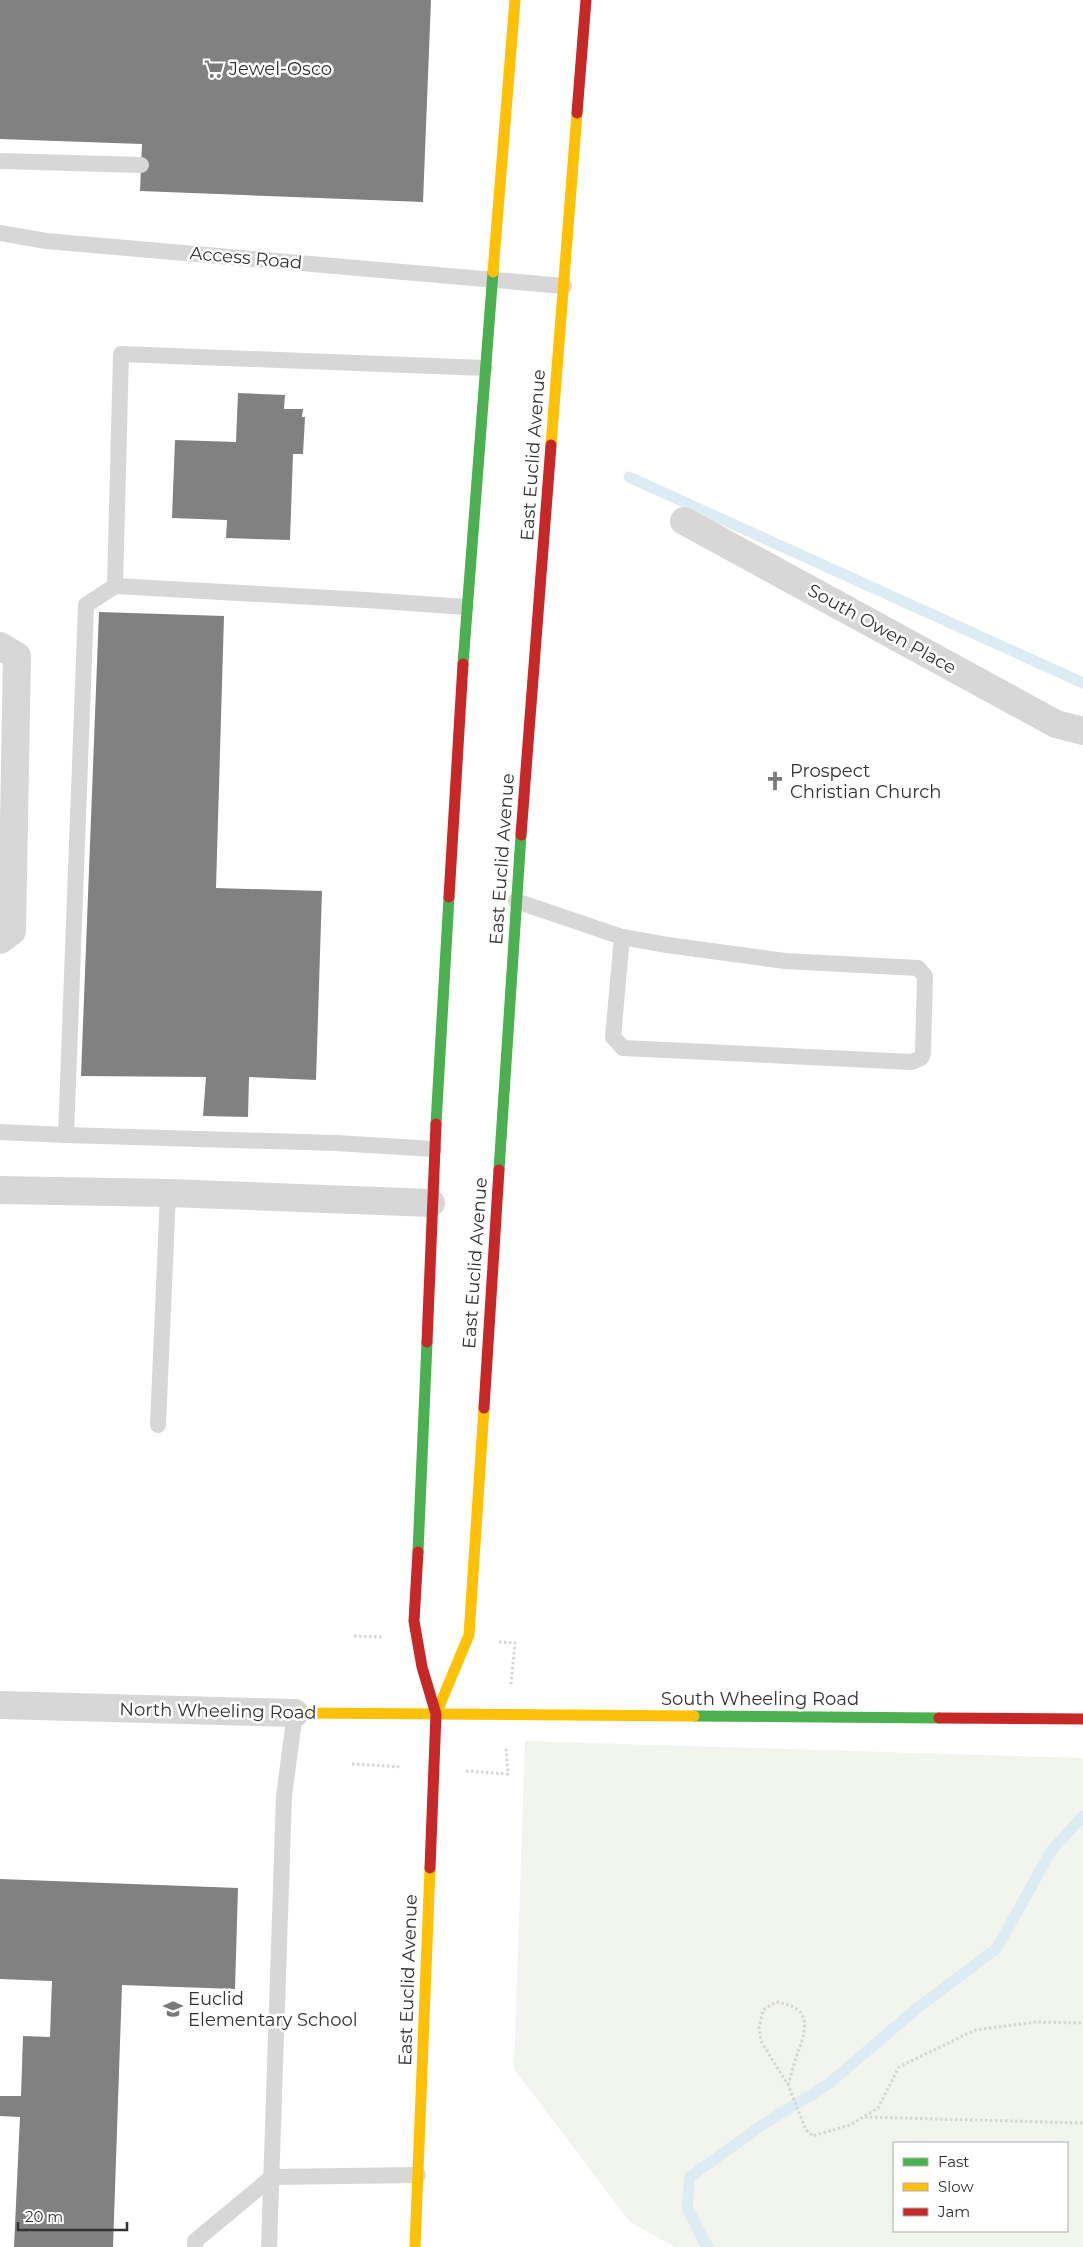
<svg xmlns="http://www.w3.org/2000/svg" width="1083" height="2247" font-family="Montserrat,sans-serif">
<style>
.green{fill:#f1f5ed;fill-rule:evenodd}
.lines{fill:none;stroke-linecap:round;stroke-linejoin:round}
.stream{stroke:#ddebf3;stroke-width:11}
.building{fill:#818181}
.path{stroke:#d6d6d6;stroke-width:3;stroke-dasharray:2.5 2.5;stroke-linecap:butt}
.lane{stroke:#d7d7d7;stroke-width:16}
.street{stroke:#d7d7d7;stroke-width:28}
.fast{stroke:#4caf50;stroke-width:11}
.slow{stroke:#ffc107;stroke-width:11}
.jam{stroke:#c62828;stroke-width:11}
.labels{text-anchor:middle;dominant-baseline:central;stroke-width:5;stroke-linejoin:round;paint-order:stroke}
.poi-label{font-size:18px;fill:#333;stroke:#fff;text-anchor:start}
.street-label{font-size:18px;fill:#333;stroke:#fff}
</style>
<rect width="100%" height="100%" fill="#fff"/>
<!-- green -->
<path class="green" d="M525 1741 1083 1758V2247H675L630 2222 514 2069ZM894 2143H1067V2231H894Z"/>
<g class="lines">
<!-- stream -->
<g class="stream">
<path d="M629 477 1083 683"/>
<path d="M709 2247 705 2243 687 2207 690 2177 762 2125 827 2085 915 2010 997 1948 1051 1851 1083 1816"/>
</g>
</g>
<!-- building -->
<g class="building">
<path d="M0 0H431L423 202 140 191 142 144 0 139Z"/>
<path d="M238 393 285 395 284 409H303L302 417H305L303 454H293L290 540 226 538 227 520 172 518 175 440 236 442Z"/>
<path d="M99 612 224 616 216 888 322 891 316 1080 249 1077 248 1117 203 1116 206 1077 81 1076Z"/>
<path d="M0 1879 238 1888 235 1989 122 1985 113 2247H14L20 2117 0 2116V2096H21L23 2036 50 2037 52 1981 0 1979Z"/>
</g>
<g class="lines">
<!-- path -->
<g class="path">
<path d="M354 1636 383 1637"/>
<path d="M499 1642 515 1643 511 1684"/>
<path d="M352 1764 402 1767"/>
<path d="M466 1771 508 1774 506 1747"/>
<path d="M788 2085C791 2076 793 2067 796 2058 806 2030 815 2008 776 2002L763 2010 759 2028 761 2041 788 2085 806 2130 813 2136 850 2125 878 2108 899 2067 975 2030 1036 2022 1083 2023"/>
<path d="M865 2117 1083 2123"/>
</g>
<!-- lane -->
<g class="lane">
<path d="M0 161 141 165"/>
<path d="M0 233 46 241 564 286"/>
<path d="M115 586 86 605 66 1135 336 1143 434 1149"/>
<path d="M466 607 366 600 115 586 121 354 485 368"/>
<path d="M516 901 622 937 667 945 785 961 918 968 925 976 923 1053 921 1058 912 1062 623 1048 613 1037 622 937"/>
<path d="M0 1132 66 1135"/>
<path d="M158 1425 168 1193"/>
<path d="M195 2247V2241L272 2177 418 2175"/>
<path d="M269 2247 284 1796 295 1713"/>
</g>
<!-- street -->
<g class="street">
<path d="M684 521 1056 724 1083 731"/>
<path d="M0 646 17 656 12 931 0 940"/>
<path d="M0 1190 168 1193 431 1203"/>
<path d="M0 1705 295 1713"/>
</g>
<!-- fast -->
<g class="fast">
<path d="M463 664 493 272"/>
<path d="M436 1124 449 897"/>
<path d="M499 1170 521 835"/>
<path d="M418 1552 427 1342"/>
<path d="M694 1716 939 1718"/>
</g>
<!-- slow -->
<g class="slow">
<path d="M493 272 515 0"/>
<path d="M551 445 577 113"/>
<path d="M295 1713 694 1716"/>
<path d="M436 1714 469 1635 484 1408"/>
<path d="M415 2247 430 1868"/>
</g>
<!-- jam -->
<g class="jam">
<path d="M577 113 586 0"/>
<path d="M521 835 551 445"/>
<path d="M449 897 463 664"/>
<path d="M427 1342 436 1124"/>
<path d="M484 1408 499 1170"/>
<path d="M418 1552 414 1621 422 1667 436 1714 430 1868"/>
<path d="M939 1718 1083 1719"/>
</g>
</g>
<!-- icons -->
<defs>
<symbol id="supermarket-bare" viewBox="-9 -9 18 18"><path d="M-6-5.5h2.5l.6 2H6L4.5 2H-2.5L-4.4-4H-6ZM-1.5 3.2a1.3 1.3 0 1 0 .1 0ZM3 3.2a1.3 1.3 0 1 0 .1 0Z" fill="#7a7a7a" stroke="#fff" stroke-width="2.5" paint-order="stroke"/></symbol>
<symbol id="church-bare" viewBox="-9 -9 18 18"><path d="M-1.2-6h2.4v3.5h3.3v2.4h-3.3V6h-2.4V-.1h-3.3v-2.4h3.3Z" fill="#7a7a7a" stroke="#fff" stroke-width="2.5" paint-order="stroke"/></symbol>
<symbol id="school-bare" viewBox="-9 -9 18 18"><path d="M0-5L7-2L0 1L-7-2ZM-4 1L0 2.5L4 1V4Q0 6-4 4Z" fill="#7a7a7a" stroke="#fff" stroke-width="2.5" paint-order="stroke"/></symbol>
</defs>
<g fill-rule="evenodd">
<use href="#supermarket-bare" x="200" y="55" width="28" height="28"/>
<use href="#church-bare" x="761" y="767" width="28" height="28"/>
<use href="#school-bare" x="159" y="1995" width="28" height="28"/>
</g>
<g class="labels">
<!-- poi labels -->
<g class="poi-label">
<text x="229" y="69">Jewel-Osco</text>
<text x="790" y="771">Prospect<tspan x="790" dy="21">Christian Church</tspan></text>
<text x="188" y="1999">Euclid<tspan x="188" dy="21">Elementary School</tspan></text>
</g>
<!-- street labels -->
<g class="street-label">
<text transform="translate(246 258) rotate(5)">Access Road</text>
<text transform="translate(533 455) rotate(-86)">East Euclid Avenue</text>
<text transform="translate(882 629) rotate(29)">South Owen Place</text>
<text transform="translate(502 859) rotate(-86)">East Euclid Avenue</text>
<text transform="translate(475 1263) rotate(-86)">East Euclid Avenue</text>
<text x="760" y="1699">South Wheeling Road</text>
<text transform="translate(218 1711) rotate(1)">North Wheeling Road</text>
<text transform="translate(408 1980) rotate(-88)">East Euclid Avenue</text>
</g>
</g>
<!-- legend -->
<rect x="893" y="2142" width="175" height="90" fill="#ffffff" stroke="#adadad"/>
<rect x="903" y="2158" width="25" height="8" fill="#4caf50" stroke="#adadad"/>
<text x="938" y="2167" font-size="15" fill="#333333">Fast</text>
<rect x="903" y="2183" width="25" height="8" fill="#ffc107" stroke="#adadad"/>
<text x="938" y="2192" font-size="15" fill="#333333">Slow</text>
<rect x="903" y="2208" width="25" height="8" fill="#c62828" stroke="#adadad"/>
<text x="938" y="2217" font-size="15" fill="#333333">Jam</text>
<!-- scale -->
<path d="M18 2222v8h109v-8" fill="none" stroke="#333333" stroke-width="2.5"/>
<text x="25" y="2222" font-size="15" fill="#333333" stroke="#ffffff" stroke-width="4" paint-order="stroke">20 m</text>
</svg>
